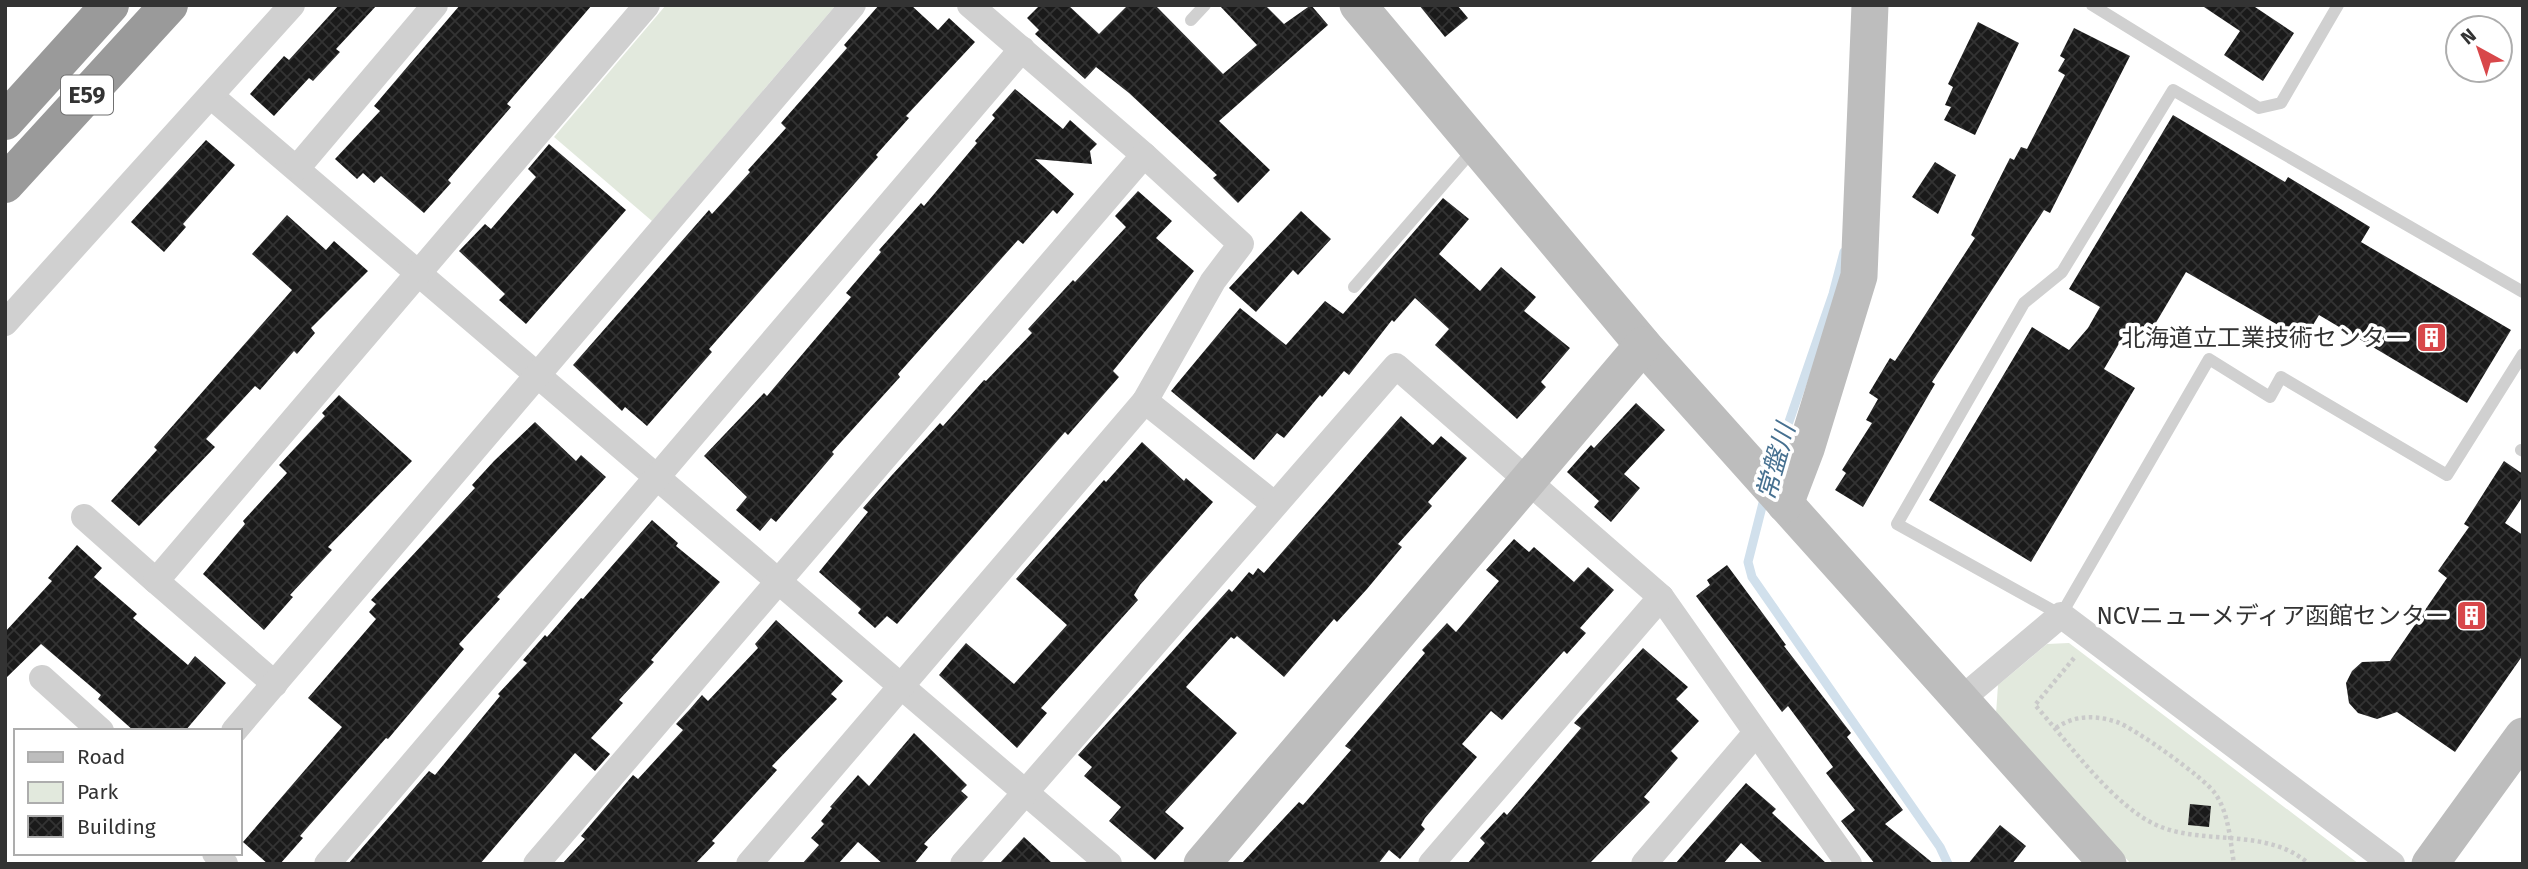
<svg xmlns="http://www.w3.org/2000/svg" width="2528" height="869" font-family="'Fira Sans','Noto Sans JP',sans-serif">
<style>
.park{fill:#e2e9dd}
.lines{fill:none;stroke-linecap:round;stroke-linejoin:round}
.stream{stroke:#d1e0ec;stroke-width:9}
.building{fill:url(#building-cross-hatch)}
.path{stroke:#cacaca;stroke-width:4.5;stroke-dasharray:3.5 3.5;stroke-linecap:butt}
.lane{stroke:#d0d0d0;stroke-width:12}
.street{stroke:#d0d0d0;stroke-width:26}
.secondary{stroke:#bdbdbd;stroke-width:37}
.highway{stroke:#9a9a9a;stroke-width:38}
.labels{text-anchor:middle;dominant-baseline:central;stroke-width:7;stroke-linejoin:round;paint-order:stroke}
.shield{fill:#fff;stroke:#707070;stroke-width:2}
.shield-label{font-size:23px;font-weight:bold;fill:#333}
.poi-label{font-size:24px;fill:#333;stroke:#fff;text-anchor:end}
.water-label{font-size:26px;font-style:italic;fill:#467090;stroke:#fff}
</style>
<defs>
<pattern id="building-cross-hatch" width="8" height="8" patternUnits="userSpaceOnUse" patternTransform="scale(1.75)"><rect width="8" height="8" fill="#1a1a1a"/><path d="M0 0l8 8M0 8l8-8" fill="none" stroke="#333"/></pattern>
</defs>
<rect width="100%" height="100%" fill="#fff"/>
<!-- park -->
<g class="park">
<path d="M666 5H836L652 221 554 137Z"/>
<path d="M2069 643 2359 864H2131L1996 714 1998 685 2047 644Z"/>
</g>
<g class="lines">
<!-- stream -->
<g class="stream">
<path d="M1771 474 1833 294 1844 252"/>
<path d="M1765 495 1748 562 1752 577 1940 847 1948 864"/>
</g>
</g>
<!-- building -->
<g class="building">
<path d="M339 5H377L336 49 340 52 313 81 309 78 274 116 250 94 284 56 289 60Z"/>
<path d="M460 5H592L507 104 511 107 448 180 451 183 424 213 381 176 374 183 363 173 357 179 335 159 380 111 374 106Z"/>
<path d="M879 5H911L938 30 949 18 975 42 906 116 909 118 876 155 878 157 709 349 712 352 647 426 625 407 622 411 573 365 709 210 712 214 750 172 748 170 786 128 781 123 847 48 844 45Z"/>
<path d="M1040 5H1068L1099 34 1128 5H1155L1223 74 1257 45 1219 5H1265L1284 24 1311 5 1328 25 1219 121 1270 170 1238 203 1213 178 1217 175 1129 93 1096 67 1085 79 1035 34 1039 30 1027 18Z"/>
<path d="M1419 5H1457L1468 18 1445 37Z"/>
<path d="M2201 5H2252L2294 33 2263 81 2224 55 2240 31Z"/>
<path d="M1978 22 2019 43 1975 135 1944 120 1951 107 1945 105 1953 87 1948 84Z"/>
<path d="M2074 28 2130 56 2050 213 2044 210 1932 382 1935 384 1863 507 1835 490 1846 473 1842 470 1872 423 1866 420 1878 399 1869 393 1890 358 1895 361 1975 238 1971 235 2010 158 2014 160 2021 147 2027 149 2065 75 2058 71 2065 59 2060 56Z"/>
<path d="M1015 89 1063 129 1070 120 1097 144 1090 151 1092 164 1035 159 1074 194 1057 214 1053 210 1023 244 1018 240 898 374 900 377 832 452 834 454 776 522 771 518 760 531 736 510 747 497 704 456 764 393 767 396 811 344 851 297 846 293 881 252 879 250 921 203 924 206 977 143 975 141 995 118 992 115Z"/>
<path d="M2173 115 2285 182 2288 177 2370 227 2361 242 2511 330 2467 403 2319 315 2304 340 2186 272 2148 336 2130 325 2104 369 2135 388 2031 562 1929 500 2032 327 2069 350 2088 328 2100 307 2069 289Z"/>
<path d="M206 140 235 165 183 224 186 227 164 252 131 222Z"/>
<path d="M549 144 626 210 526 324 499 300 505 294 459 251 485 224 491 229 536 177 528 169Z"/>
<path d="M1935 162 1956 175 1938 214 1912 197Z"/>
<path d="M1138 191 1172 221 1156 238 1194 271 1113 371 1119 377 1068 435 1065 432 897 624 887 616 875 628 858 613 861 609 819 572 868 512 863 508 892 475 940 423 943 426 984 380 986 381 1032 333 1028 329 1073 280 1075 282 1126 227 1115 216Z"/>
<path d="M1443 198 1469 219 1439 254 1480 291 1501 267 1536 297 1524 311 1570 348 1541 382 1546 387 1517 419 1435 345 1449 329 1415 298 1394 322 1392 320 1349 375 1344 371 1322 397 1320 395 1284 438 1277 433 1254 460 1171 391 1240 308 1286 345 1325 301 1343 314Z"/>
<path d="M1301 211 1331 239 1298 275 1293 270 1256 312 1229 288Z"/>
<path d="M287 215 326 250 334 241 368 271 311 328 315 333 297 354 294 351 260 390 255 386 206 439 215 447 139 526 111 501 157 450 154 447 292 290 252 254Z"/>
<path d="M339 395 412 461 328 547 332 550 290 595 293 597 264 630 203 574 245 524 243 521 287 473 279 465 325 416 322 413Z"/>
<path d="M1636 403 1665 430 1624 474 1640 488 1611 522 1594 507 1599 501 1567 472 1591 445 1594 448Z"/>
<path d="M1401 416 1433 445 1441 436 1467 458 1428 502 1432 506 1398 544 1402 547 1367 589 1337 622 1334 619 1284 677 1237 636 1234 639 1231 637 1186 687 1237 733 1165 812 1184 828 1155 860 1109 821 1121 807 1084 776 1092 767 1078 755 1229 589 1232 592 1249 572 1253 575 1258 568 1264 573Z"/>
<path d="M535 422 576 461 581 455 606 477 497 597 500 599 459 644 464 649 388 739 386 738 300 836 303 838 280 864H268L243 842 342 727 308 698 376 619 369 612 376 604 371 600 475 488 472 485 494 461Z"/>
<path d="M1142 442 1184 481 1186 478 1213 502 1140 585 1134 595 1138 600 1041 708 1047 713 1017 748 939 675 966 643 1014 684 1067 625 1016 579 1104 480 1106 482Z"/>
<path d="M2504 461 2523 474V496L2505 523 2523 535V655L2455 752 2397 712 2377 719 2358 713 2349 703 2346 683 2352 671 2362 662 2390 661 2447 578 2438 571 2469 527 2464 524Z"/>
<path d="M652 520 678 543 676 546 720 582 651 660 654 662 619 700 623 703 591 738 610 754 595 771 575 753 480 864H348L429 771 435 775 500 696 498 694 527 663 523 660 545 635 547 637 581 598 583 599Z"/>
<path d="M1514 539 1529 552 1534 547 1574 582 1588 567 1614 590 1580 628 1586 633 1567 654 1564 651 1502 720 1491 711 1462 744 1477 757 1425 818 1421 825 1425 829 1400 859 1389 850 1378 864H1241L1299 802 1303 805 1351 750 1345 746 1425 653 1422 650 1447 623 1456 632 1499 581 1486 570Z"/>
<path d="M77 545 102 568 94 577 137 614 133 618 188 665 195 656 226 683 185 731H134L98 699 101 695 41 644 5 679V632L52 581 48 578Z"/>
<path d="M1727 565 1786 645 1784 646 1851 733 1847 737 1903 810 1885 824 1934 864H1875L1841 821 1855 810 1826 773 1833 767 1788 706 1782 712 1696 596 1710 585 1707 580Z"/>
<path d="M776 620 843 681 831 694 837 699 772 766 777 770 712 841 715 843 695 864H562L585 839 581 836 633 775 638 779 683 730 676 724 690 709 702 695 708 701 758 648 755 644Z"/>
<path d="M1643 648 1688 687 1676 699 1699 721 1671 751 1678 758 1644 797 1650 802 1589 864H1467L1485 843 1480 838 1504 812 1507 815 1581 728 1574 723Z"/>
<path d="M914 733 967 785 961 791 968 797 924 844 928 847 914 864H883L858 842 838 864H802L819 845 811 838 824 824 821 821 832 808 830 807 858 775 869 786Z"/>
<path d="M1746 783 1776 809 1772 813 1827 864H1764L1741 843 1723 864H1675Z"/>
<path d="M2190 804 2211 806 2209 827 2188 825Z"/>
<path d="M2000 825 2026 846 2012 864H1968Z"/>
<path d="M1024 837 1053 864H999Z"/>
</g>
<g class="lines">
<!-- path -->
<g class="path">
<path d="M2074 658 2035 705C2068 742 2116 810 2161 827 2208 845 2269 828 2309 864"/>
<path d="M2056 728C2074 715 2096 715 2117 722 2134 728 2203 777 2214 792 2229 812 2230 840 2234 864"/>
</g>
<!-- lane -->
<g class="lane">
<path d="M2092 5 2259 108 2281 103 2338 5"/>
<path d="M1191 20 1205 5"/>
<path d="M1354 287 1473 150"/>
<path d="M2523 292 2173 90 2062 272 2024 303 1897 524 2061 615 2209 359 2270 397 2281 377 2447 475 2523 354"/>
<path d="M2521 450 2523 451"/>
</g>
<!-- street -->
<g class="street">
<path d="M970 5 1144 155 1241 244 1213 281 1145 401 1274 504"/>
<path d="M211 96 1109 864"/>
<path d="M298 167 435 5"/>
<path d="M5 323 292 5"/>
<path d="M84 517 156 581"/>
<path d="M42 678 101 731"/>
<path d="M275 684 156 581 647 5"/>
<path d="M1959 701 2061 615 2392 864"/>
<path d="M234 731 853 5"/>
<path d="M215 853 225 864"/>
<path d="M327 864 1022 49"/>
<path d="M536 864 1144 155"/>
<path d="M749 864 1145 401"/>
<path d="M963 864 1396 366 1661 597 1849 864"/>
<path d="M1431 864 1661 597"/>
<path d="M1644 864 1755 734"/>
</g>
<!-- secondary -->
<g class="secondary">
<path d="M1358 5 1643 345 2108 864"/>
<path d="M1785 504 1806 449 1859 276 1870 5"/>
<path d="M1202 864 1643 345"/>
<path d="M2430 864 2523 736"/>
</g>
<!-- highway -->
<g class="highway">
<path d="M5 121 110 5"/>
<path d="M5 184 169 5"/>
</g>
</g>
<!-- icons -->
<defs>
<symbol id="building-square" viewBox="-11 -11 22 22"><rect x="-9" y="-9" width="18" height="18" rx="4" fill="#d8474a" stroke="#fff"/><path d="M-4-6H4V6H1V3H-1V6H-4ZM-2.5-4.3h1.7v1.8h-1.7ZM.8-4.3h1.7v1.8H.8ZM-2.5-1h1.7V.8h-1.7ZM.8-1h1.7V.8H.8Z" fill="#fff"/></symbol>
</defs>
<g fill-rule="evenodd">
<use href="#building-square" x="2414" y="320" width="35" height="35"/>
<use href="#building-square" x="2454" y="598" width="35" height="35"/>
</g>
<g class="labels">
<!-- shield labels -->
<rect class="shield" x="61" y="75.5" width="52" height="39" rx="5"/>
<g class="shield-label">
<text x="87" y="95">E59</text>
</g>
<!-- poi labels -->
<g class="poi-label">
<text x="2409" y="338">北海道立工業技術センター</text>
<text x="2449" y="616">NCVニューメディア函館センター</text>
</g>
<!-- water labels -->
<g class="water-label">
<text transform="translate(1776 462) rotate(-74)">常盤川</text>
</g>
</g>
<!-- border -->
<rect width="2528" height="869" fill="none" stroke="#333333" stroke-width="14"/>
<!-- legend -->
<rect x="14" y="729" width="228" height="126" fill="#ffffff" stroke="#adadad" stroke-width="2"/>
<rect x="28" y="752" width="35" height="10" fill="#bdbdbd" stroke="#adadad" stroke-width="2"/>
<text x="77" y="764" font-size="21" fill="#333333">Road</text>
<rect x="28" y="782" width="35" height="21" fill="#e2e9dd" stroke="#adadad" stroke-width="2"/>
<text x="77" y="799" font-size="21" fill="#333333">Park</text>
<rect x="28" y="816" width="35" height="21" fill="url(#building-cross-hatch)" stroke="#adadad" stroke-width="2"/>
<text x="77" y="834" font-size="21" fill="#333333">Building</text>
<!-- north arrow -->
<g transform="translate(2479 49) rotate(320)"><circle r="33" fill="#ffffff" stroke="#adadad" stroke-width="2"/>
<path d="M0-5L12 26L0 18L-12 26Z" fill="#d8474a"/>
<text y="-10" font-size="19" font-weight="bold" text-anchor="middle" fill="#333333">N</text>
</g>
</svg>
